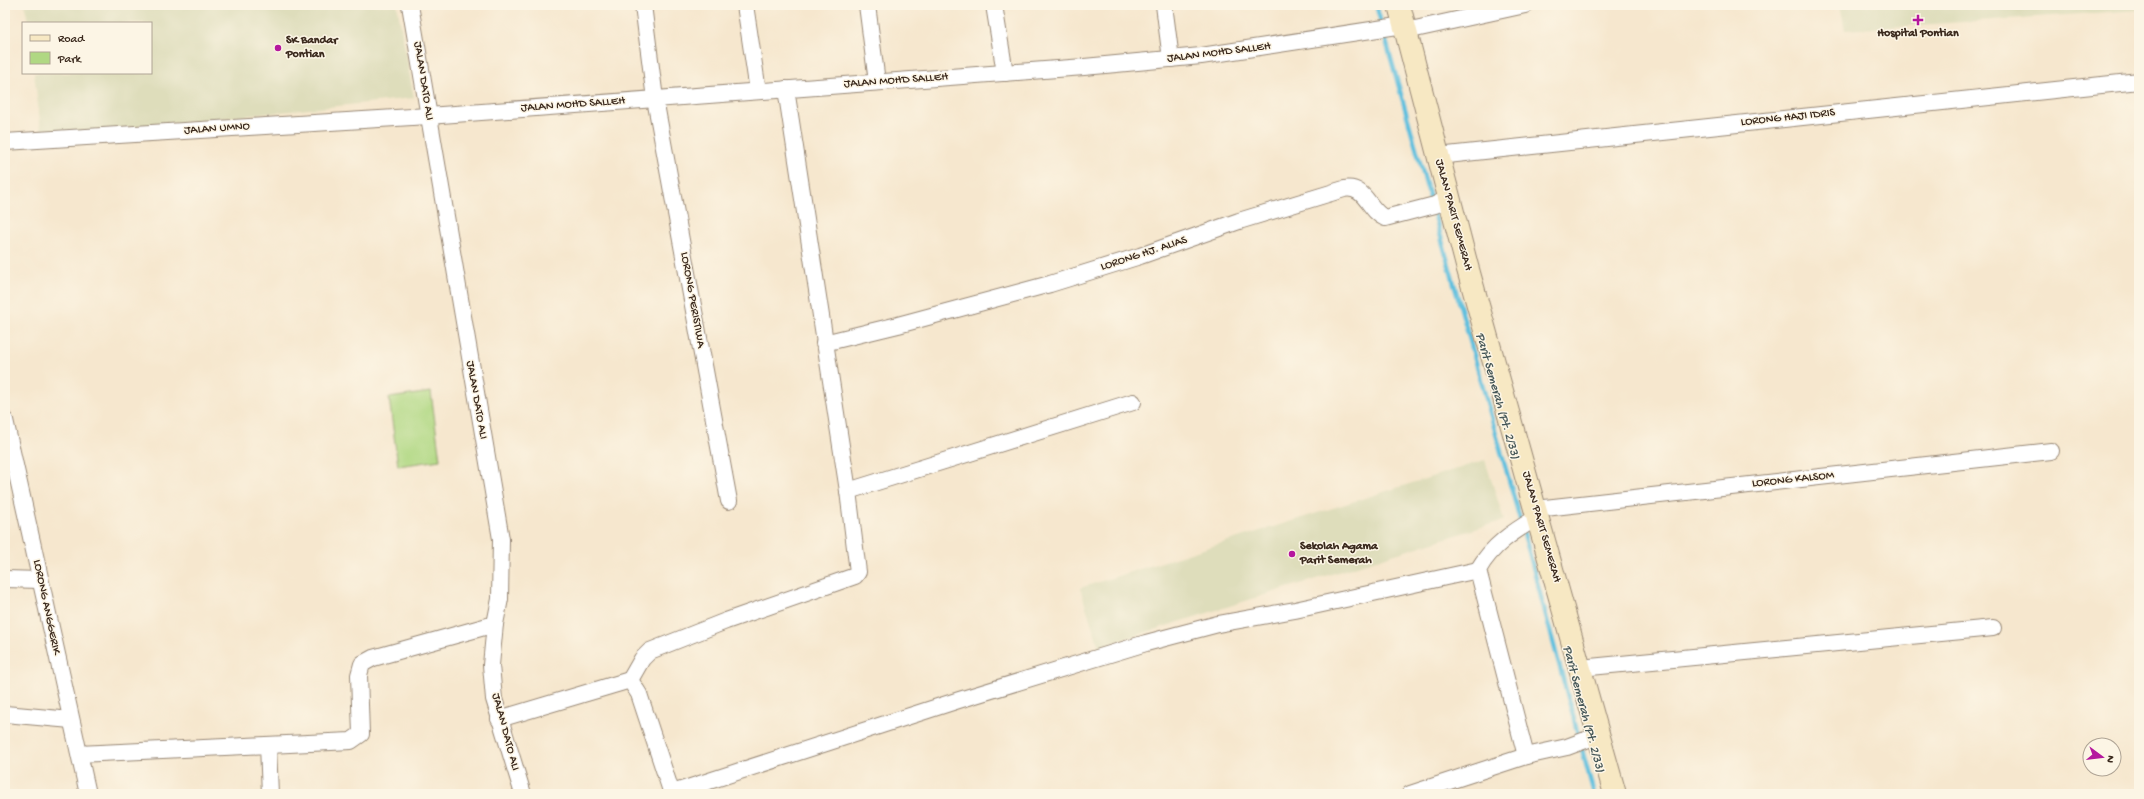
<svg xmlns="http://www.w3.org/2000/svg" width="2144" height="799" font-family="'Gochi Hand',sans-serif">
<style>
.built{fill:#deddbb}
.green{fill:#b0d883;stroke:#768150}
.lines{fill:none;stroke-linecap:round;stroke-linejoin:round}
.stream{stroke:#60c0de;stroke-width:4.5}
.street-casing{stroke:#988876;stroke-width:18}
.secondary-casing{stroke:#988876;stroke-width:24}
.street{stroke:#fff;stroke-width:16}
.secondary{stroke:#f7e8c3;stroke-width:22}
.poi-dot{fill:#b5179e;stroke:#fcf5e5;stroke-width:1.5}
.labels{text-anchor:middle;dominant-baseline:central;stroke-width:3;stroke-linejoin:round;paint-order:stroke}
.poi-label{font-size:12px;font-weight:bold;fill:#3b2a1e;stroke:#fcf5e5;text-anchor:start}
.street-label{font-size:12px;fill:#3b2a1e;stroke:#fcf5e5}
.water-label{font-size:13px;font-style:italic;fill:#465758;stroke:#fcf5e5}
</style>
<rect width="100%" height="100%" fill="#fcf5e5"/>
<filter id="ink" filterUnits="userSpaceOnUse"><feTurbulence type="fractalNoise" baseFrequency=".025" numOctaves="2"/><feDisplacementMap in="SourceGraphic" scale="8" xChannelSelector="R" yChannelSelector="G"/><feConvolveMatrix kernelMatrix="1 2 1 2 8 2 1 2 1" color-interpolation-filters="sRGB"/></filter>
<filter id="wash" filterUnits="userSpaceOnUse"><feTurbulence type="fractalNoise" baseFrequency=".012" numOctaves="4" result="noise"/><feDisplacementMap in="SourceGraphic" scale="16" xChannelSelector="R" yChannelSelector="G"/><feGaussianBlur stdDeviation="0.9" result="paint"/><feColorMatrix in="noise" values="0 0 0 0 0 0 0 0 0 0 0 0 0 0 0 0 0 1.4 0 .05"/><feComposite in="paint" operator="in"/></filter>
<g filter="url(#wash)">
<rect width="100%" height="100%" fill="#f6e7ce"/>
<!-- built -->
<g class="built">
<path d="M25 5H397L414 98 42 137 34 73H151V23H28Z"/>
<path d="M1840 5H2139V10L1845 30Z"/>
<path d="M1485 460 1504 520 1099 647 1080 588Z"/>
</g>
<!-- green -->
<path class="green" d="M431 392 440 460 398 466 389 398Z"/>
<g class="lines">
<!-- stream -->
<g class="stream">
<path d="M1376 5 1521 523"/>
<path d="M1523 530 1594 794"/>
</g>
</g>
</g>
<g filter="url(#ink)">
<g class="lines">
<defs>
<g id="street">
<path d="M410 5 501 539 500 599 495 624 491 665 494 699 523 794"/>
<path d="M643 5 655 99 729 501"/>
<path d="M745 5 758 91"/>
<path d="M867 5 877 82"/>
<path d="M994 5 1005 73"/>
<path d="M1164 5 1171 59"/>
<path d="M1406 31 1525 5"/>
<path d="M5 142 428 116 1084 67 1201 56 1404 25"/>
<path d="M1438 156 2139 81"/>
<path d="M824 343 898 325 1050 284 1140 256 1239 221 1344 189C1366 185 1368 211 1385 218L1435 205 1449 198"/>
<path d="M5 420 88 794"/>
<path d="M848 491 1133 402"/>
<path d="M1536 509 2051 451"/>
<path d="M5 579 40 580"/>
<path d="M1580 668 1993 628"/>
<path d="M630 680 642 659 650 651 726 621 855 576 858 572 848 491 786 89"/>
<path d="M5 714 71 720"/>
<path d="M499 719 630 680 639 694 672 794"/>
<path d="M268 745 270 794"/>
<path d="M79 754 351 741 361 734 359 675 362 664 373 658 495 624"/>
<path d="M1526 756 1478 570C1492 545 1514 531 1538 517"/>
<path d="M672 793 959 700 1146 643 1218 624 1295 610 1478 570"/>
<path d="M1410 794 1526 756 1567 747 1599 735"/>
</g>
<path id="secondary" d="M1399 5 1467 266 1615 794"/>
</defs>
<!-- street casing -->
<use href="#street" class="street-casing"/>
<!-- secondary casing -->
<use href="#secondary" class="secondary-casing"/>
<!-- street -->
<use href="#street" class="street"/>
<!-- secondary -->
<use href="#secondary" class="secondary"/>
</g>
</g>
<!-- markers -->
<g class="poi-dot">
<path d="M1916 14h4v4h4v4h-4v4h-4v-4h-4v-4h4z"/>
<circle cx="278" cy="48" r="4"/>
<circle cx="1292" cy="554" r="4"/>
</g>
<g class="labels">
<!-- poi labels -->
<g class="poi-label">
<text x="1918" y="34" text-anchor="middle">Hospital Pontian</text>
<text x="286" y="41">SK Bandar<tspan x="286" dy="14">Pontian</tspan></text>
<text x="1300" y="547">Sekolah Agama<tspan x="1300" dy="14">Parit Semerah</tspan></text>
</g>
<!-- street labels -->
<g class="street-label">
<text transform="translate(1219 53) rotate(-7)">JALAN MOHD SALLEH</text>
<text transform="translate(423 81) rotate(81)">JALAN DATO ALI</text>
<text transform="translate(896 81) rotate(-4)">JALAN MOHD SALLEH</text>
<text transform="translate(573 105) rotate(-4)">JALAN MOHD SALLEH</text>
<text transform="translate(1788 118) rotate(-6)">LORONG HAJI IDRIS</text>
<text transform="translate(217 129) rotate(-4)">JALAN UMNO</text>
<text transform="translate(1453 215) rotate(75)">JALAN PARIT SEMERAH</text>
<text transform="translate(1144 254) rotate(-18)">LORONG HJ. ALIAS</text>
<text transform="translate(692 300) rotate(80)">LORONG PERISTIWA</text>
<text transform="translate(476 400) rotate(80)">JALAN DATO ALI</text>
<text transform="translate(1793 480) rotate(-6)">LORONG KALSOM</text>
<text transform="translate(1541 527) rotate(74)">JALAN PARIT SEMERAH</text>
<text transform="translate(46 607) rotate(78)">LORONG ANGGERIK</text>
<text transform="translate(505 732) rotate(75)">JALAN DATO ALI</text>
</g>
<!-- water labels -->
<g class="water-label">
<text transform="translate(1497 396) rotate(74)">Parit Semerah (Pt. 2/33)</text>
<text transform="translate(1583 709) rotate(75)">Parit Semerah (Pt. 2/33)</text>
</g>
</g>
<!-- margin -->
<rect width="2144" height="799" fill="none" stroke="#fcf5e5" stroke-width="20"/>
<!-- legend -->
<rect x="22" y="22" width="130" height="52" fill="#fcf5e5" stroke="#afa495"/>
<rect x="30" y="35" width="20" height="6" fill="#f7e8c3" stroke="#afa495"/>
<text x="58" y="42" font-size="12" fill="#3b2a1e">Road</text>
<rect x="30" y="52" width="20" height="12" fill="#b0d883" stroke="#afa495"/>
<text x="58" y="62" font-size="12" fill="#3b2a1e">Park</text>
<!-- north arrow -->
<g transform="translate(2102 757) rotate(105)"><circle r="19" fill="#fcf5e5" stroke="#afa495"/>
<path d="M0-3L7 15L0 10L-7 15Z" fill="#b5179e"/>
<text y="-6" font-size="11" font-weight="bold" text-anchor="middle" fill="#3b2a1e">N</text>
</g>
</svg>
